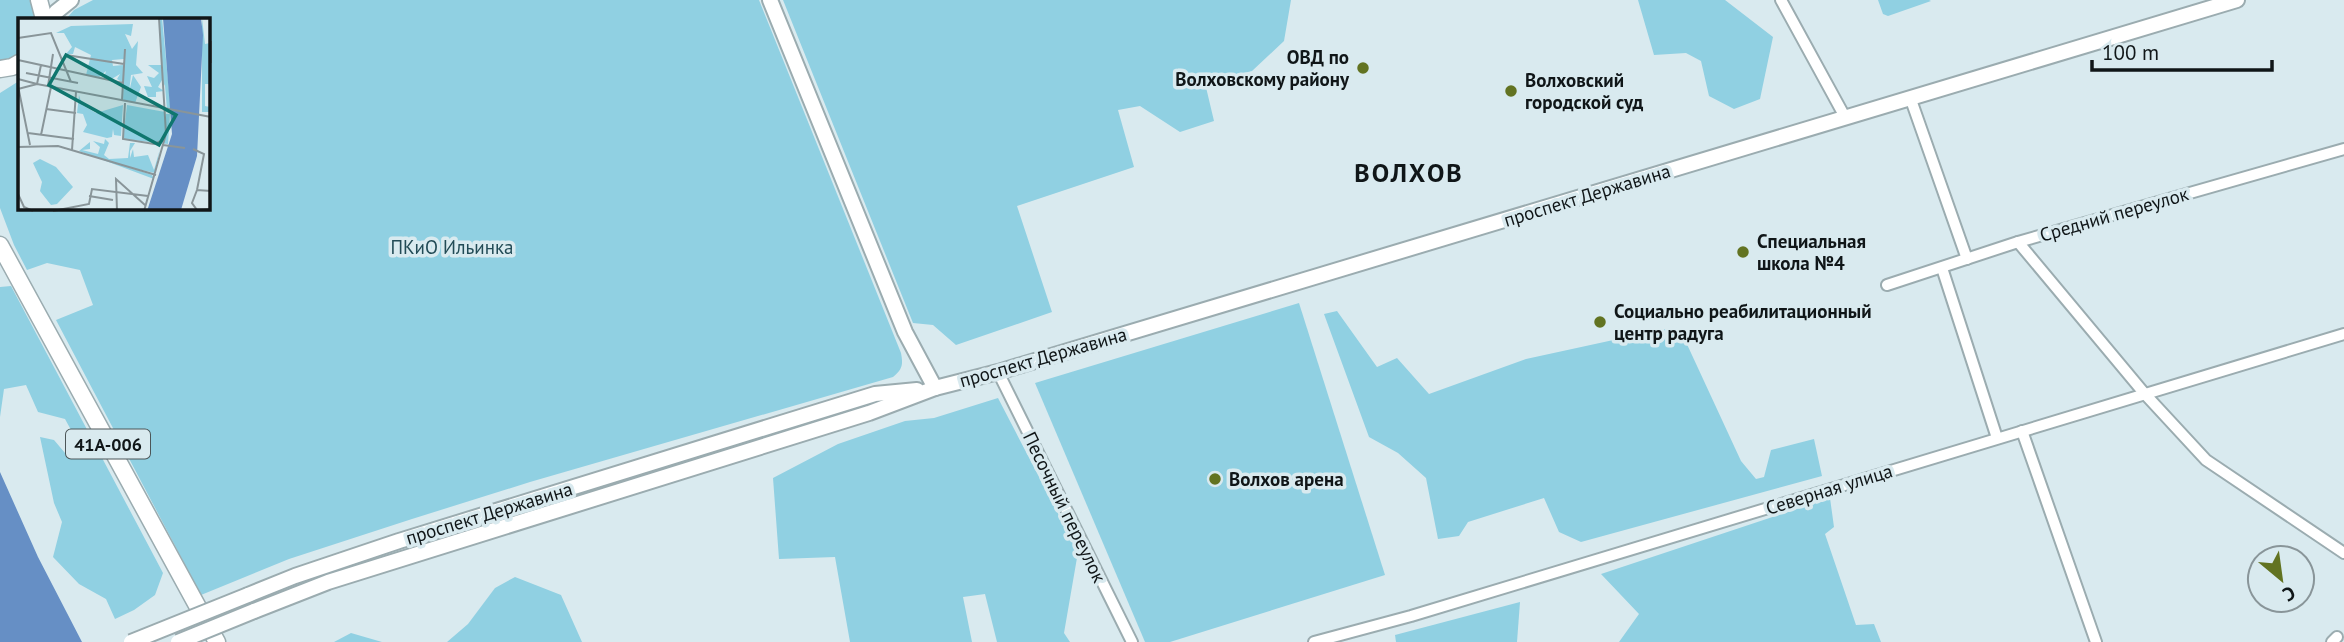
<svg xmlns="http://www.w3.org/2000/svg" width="2344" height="642" font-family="'PT Sans',sans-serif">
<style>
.green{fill:#90d0e2}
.water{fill:#668fc5}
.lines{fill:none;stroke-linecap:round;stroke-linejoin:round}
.street-casing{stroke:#9bacb0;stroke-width:14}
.secondary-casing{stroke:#9bacb0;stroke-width:18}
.primary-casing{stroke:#9bacb0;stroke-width:19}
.street{stroke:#fff;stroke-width:10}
.secondary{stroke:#fff;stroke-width:14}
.primary{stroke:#fff;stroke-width:16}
.secondary-bridge-casing{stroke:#9bacb0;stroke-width:18;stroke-linecap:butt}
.secondary-bridge{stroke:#fff;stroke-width:14}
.poi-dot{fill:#627321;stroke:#d9eaef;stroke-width:2.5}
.labels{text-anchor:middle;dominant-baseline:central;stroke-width:7;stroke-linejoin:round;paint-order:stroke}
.shield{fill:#d9eaef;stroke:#4c5658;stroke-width:2}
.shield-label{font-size:18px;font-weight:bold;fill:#101618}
.poi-label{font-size:19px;font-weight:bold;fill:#101618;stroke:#d9eaef;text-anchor:start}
.street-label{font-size:19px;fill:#101618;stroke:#d9eaef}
.park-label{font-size:19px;fill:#224b56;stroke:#d9eaef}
.district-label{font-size:26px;font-weight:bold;letter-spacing:2px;fill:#101618;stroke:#d9eaef}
.inset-road{fill:none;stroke:#899599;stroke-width:2}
.view{fill:#0f766e;fill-opacity:0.15;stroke:#0f766e;stroke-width:3.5}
.inset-edge{fill:none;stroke:#101618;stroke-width:3.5}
</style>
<rect width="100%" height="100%" fill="#d9eaef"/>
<!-- green -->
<g class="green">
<path d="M0 0H30L36 19H19V53L12 58 0 61Z"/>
<path d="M93 0H759L901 353C903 364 903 369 893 377L530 482 412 519 289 559 201 595 56 320 93 305 80 270 47 263 27 270 14 245 0 208V93L19 81V208H208V19H66L74 10Z"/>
<path d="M783 0H1291L1284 41 1252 71 1205 83 1214 121 1180 132 1140 106 1118 110 1134 167 1017 206 1052 312 956 345 933 325 913 323Z"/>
<path d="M1638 0H1725L1773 37 1760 99 1734 109 1709 96 1701 61 1686 53 1654 55Z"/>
<path d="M1878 0H1929L1931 1 1888 16 1883 14Z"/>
<path d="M11 286 163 573 155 595 134 610 115 619 106 599 79 584 53 557 62 522 54 503 40 437 54 440 65 453 76 439 65 419 38 412 26 385 4 389 0 417V287Z"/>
<path d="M1299 303 1385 575 1170 642H1145L1035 383Z"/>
<path d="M1337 311 1377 367 1397 358 1429 394 1526 359 1664 329 1685 340 1741 461 1756 479 1764 477 1771 450 1814 439 1822 476 1581 542 1559 532 1544 498 1468 522 1459 536 1438 539 1426 478 1398 453 1369 437 1324 314Z"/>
<path d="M998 398 1078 552 1064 633 1070 642H997L985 594 963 597 972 642H850L835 557 779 559 773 478 838 444 905 421 934 418Z"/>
<path d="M1830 498 1834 527 1825 534 1856 625 1874 624 1881 642H1619L1639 614 1601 574Z"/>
<path d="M515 577 561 595 582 642H447L468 624 495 588Z"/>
<path d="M1520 602 1517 642H1396L1395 635Z"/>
<path d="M351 633 382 642H334Z"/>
</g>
<!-- water -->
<path class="water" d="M0 472 38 557 82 642H0Z"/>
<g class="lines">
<defs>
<g id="street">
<path d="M1781 0 1845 117"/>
<path d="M1910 97 1967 259"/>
<path d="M2018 242 2144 393 2206 460 2344 553"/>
<path d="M1942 268 1997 438"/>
<path d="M1887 285 2018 242 2344 149"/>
<path d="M998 372 1132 642"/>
<path d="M2022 431 2096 642"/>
<path d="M1314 642 1411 616 2344 334"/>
<path d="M2332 642 2337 637"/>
</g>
<g id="secondary">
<path d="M770 0 905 332 935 388"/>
<path d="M51 19 56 12 71 0"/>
<path d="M248 595 295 576 399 541 875 394 917 390"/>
<path d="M254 611 328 582 869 413 935 388 998 372 2237 0"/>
</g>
<g id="primary">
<path d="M39 0 44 19"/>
<path d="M0 69 12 67 19 63"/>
<path d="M0 245 217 642"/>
</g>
</defs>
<!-- street casing -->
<use href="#street" class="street-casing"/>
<!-- secondary casing -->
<use href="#secondary" class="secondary-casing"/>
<!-- primary casing -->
<use href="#primary" class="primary-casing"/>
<!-- street -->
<use href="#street" class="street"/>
<!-- secondary -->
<use href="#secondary" class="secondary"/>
<!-- primary -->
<use href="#primary" class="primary"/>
<defs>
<g id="secondary-bridge">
<path d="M131 642 248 595"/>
<path d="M178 642 254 611"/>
</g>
</defs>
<!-- secondary-bridge casing -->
<use href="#secondary-bridge" class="secondary-bridge-casing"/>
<!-- secondary-bridge -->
<use href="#secondary-bridge" class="secondary-bridge"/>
</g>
<!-- markers -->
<g class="poi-dot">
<circle cx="1363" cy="68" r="7"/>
<circle cx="1511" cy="91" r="7"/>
<circle cx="1743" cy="252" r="7"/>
<circle cx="1600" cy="322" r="7"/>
<circle cx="1215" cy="479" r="7"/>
</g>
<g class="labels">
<!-- shield labels -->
<rect class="shield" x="66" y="429.5" width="84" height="29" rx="5"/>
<g class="shield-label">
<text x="108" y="444">41А-006</text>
</g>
<!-- poi labels -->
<g class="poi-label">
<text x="1349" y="57" text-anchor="end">ОВД по<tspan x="1349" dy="22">Волховскому району</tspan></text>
<text x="1525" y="80">Волховский<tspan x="1525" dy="22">городской суд</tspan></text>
<text x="1757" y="241">Специальная<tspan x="1757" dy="22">школа №4</tspan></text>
<text x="1614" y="311">Социально реабилитационный<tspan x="1614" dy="22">центр радуга</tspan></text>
<text x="1229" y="479">Волхов арена</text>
</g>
<!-- street labels -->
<g class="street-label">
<text transform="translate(1587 195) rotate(-17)">проспект Державина</text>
<text transform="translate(2114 214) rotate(-16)">Средний переулок</text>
<text transform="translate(1043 357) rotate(-16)">проспект Державина</text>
<text transform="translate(1829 489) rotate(-17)">Северная улица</text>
<text transform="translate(1065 507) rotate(64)">Песочный переулок</text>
<text transform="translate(489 513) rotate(-17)">проспект Державина</text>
</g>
<!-- park labels -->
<g class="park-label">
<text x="452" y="247">ПКиО Ильинка</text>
</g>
<!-- district labels -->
<g class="district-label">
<text x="1409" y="172">ВОЛХОВ</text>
</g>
</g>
<!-- overview -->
<g transform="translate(18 18)">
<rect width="192" height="192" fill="#d9eaef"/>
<path d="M141 0H144L153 93 149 92 147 68 144 62 140 69 146 73 138 74V79H130L126 68 134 69 129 58 136 60 141 55 130 47H143L145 58ZM184 0 187 26 192 25V66H187V88L192 89V94H184ZM115 6 113 18 107 16 114 31 120 23 118 47 125 55 113 57 111 74 115 57 123 69 117 85 105 83 106 41 94 42 95 48 105 47V65L99 61 102 56 92 62 86 60 88 53 81 59 68 57 73 37 57 29 55 36H48L54 29 46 15H38L53 8ZM61 77 64 87 78 95 105 87 103 118 96 117 95 111 94 119 89 120 65 114 69 107 65 96 59 95ZM109 87 147 94V118L148 96H152L150 126 105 121ZM87 121 91 125 86 137 91 141 110 140 112 125H117L112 133V140L115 131 116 139 130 137 136 152 142 131 137 155 110 149 134 157 136 161 61 133 72 124V131L64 132 80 136 82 129 75 123 86 126ZM22 141 38 149 55 169 39 186 33 187 22 173 24 164 15 145Z" fill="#90d0e2"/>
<path d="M145 0H183L185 17 179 138 163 192 129 193 154 116Z" fill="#668fc5"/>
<path class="inset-road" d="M0 20 33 15 53 64M193 23V45M48 37 106 46M0 42 105 65M8 55 60 65M0 61 19 66 23 47M0 68 12 127M30 68 35 36M0 71 19 66 193 99M104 82 107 31M107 85 105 121 136 126 146 122M28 91 58 95M10 115 56 121M23 117 33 69M145 127 167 130M0 129 40 128 138 157M175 131 186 136 179 172M54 132 58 74M193 173 179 172 174 185 179 192 193 191M0 176 6 189 15 193M71 178 95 182M35 193 71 186 74 171 130 178M99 193 98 161 127 187M126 193 148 116 141 0"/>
<path class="view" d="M48 37 158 97 141 127 31 67Z"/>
<rect width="192" height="192" class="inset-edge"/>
</g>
<!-- north arrow -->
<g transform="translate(2281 579) rotate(151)"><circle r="33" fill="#d9eaef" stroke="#899599" stroke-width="2"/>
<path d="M0-5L12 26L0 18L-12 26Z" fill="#627321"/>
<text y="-10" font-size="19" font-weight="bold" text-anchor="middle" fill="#101618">С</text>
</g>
<!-- scale -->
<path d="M2092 60v10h180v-10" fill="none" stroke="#101618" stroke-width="3.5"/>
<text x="2102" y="60" font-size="21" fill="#101618" stroke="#d9eaef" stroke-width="5" paint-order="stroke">100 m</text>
</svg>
